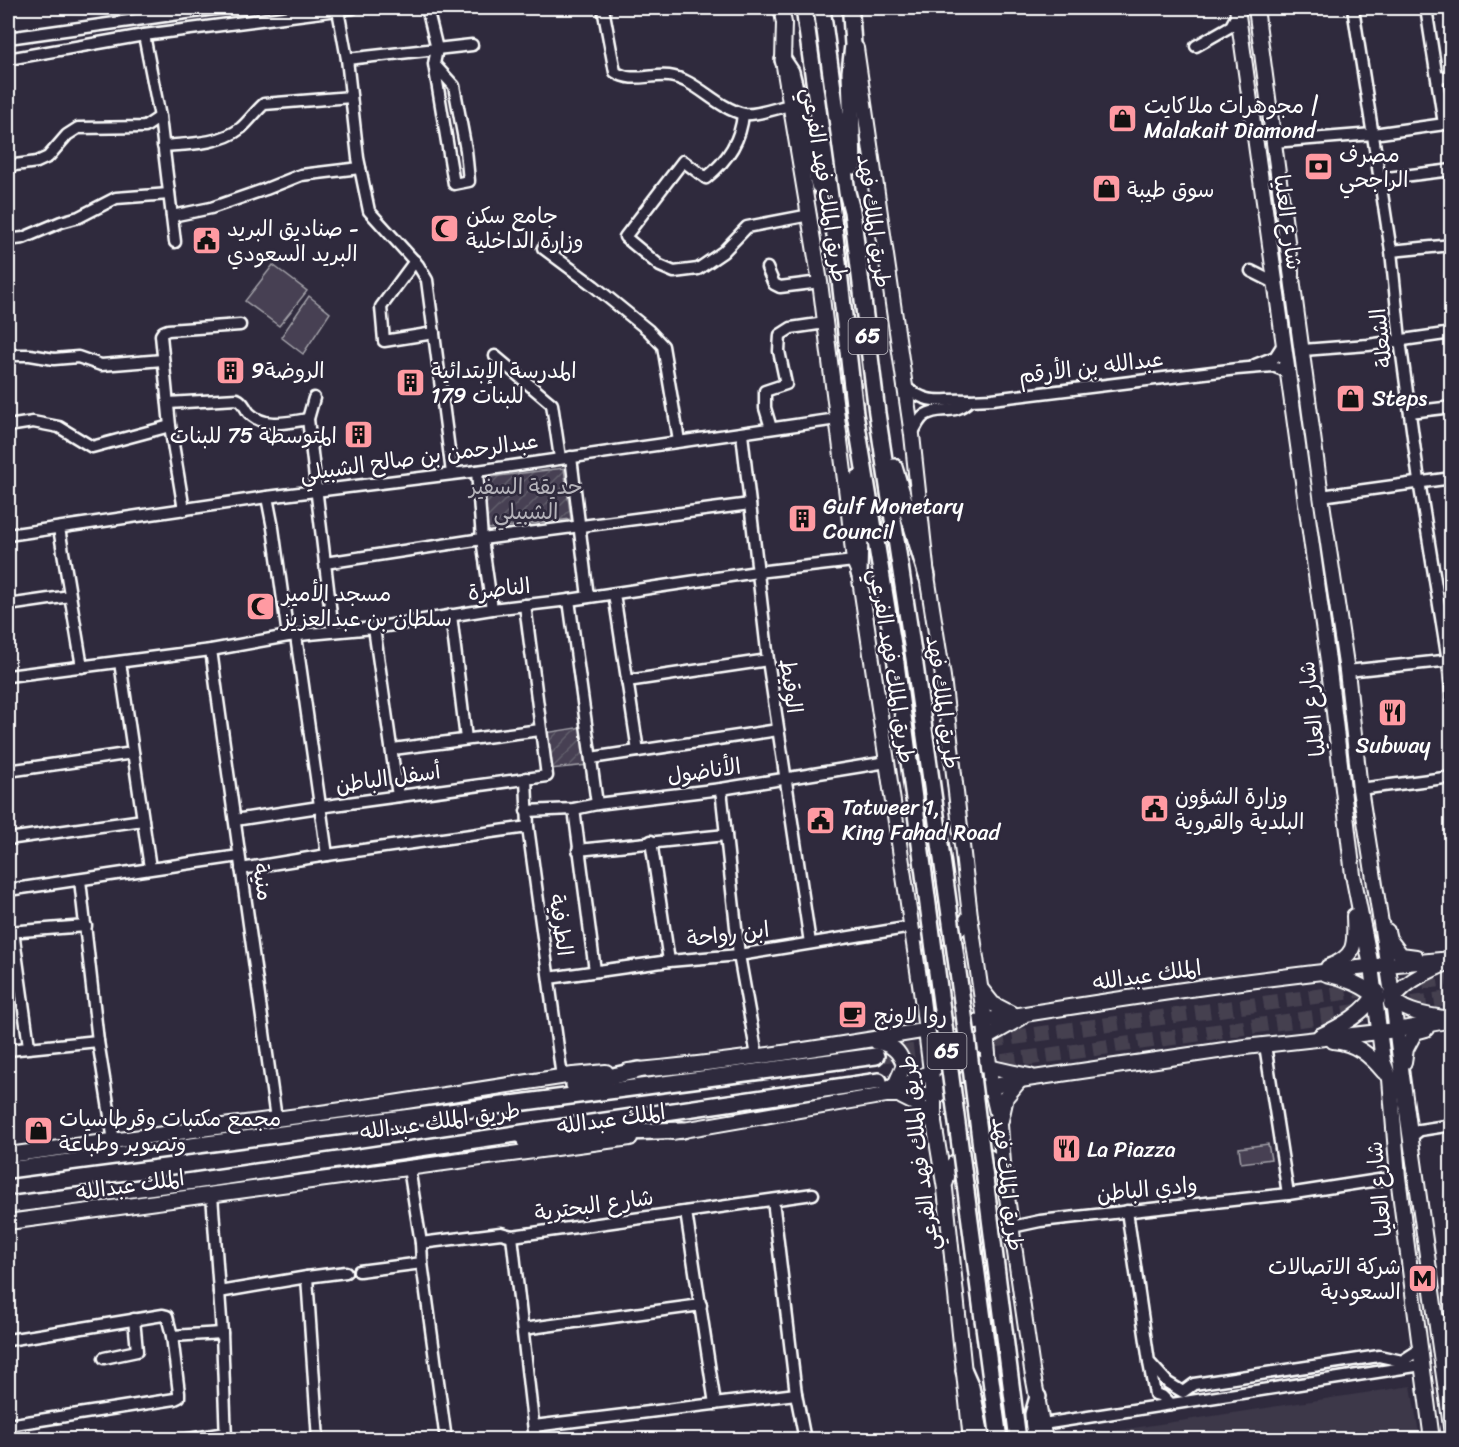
<svg xmlns="http://www.w3.org/2000/svg" width="1459" height="1447" font-family="Sriracha,'Playpen Sans Arabic',sans-serif">
<style>
.built{fill:#3c3749}
.garden{fill:url(#garden-furrows);stroke:#a2a0a8;stroke-width:1.5}
.pitch{fill:#464152;stroke:#a2a0a8;stroke-width:1.5}
.lines{fill:none;stroke-linecap:round;stroke-linejoin:round}
.highway-tunnel{stroke:#443f50;stroke-width:15;stroke-dasharray:15 8;stroke-linecap:butt}
.minor-casing{stroke:#fff;stroke-width:15}
.major-casing{stroke:#fff;stroke-width:18}
.highway-casing{stroke:#fff;stroke-width:20}
.minor{stroke:#2f2a3d;stroke-width:10}
.major{stroke:#2f2a3d;stroke-width:14}
.highway{stroke:#2f2a3d;stroke-width:15}
.highway-bridge-casing{stroke:#fff;stroke-width:20;stroke-linecap:butt}
.highway-bridge{stroke:#2f2a3d;stroke-width:15}
.labels{text-anchor:middle;dominant-baseline:central;stroke-width:5;stroke-linejoin:round;paint-order:stroke}
.shield{fill:#2f2a3d;stroke:#c1bfc5;stroke-width:1.5}
.shield-label{font-size:21px;font-weight:bold;fill:#fff}
.poi-label{font-size:22px;fill:#fff;stroke:#2f2a3d;text-anchor:start}
.street-label{font-size:22px;fill:#fff;stroke:#2f2a3d}
.park-label{font-size:22px;fill:#b5b3ba;stroke:#2f2a3d}
</style>
<defs>
<pattern id="garden-furrows" width="10" height="10" patternUnits="userSpaceOnUse" patternTransform="scale(1.5)"><rect width="10" height="10" fill="#464152"/><path d="M-1 1l2-2M0 10L10 0M9 11l2-2" fill="none" stroke="#625e6c"/></pattern>
</defs>
<rect width="100%" height="100%" fill="#2f2a3d"/>
<filter id="ink" filterUnits="userSpaceOnUse"><feTurbulence type="fractalNoise" baseFrequency=".0167" numOctaves="2"/><feDisplacementMap in="SourceGraphic" scale="12" xChannelSelector="R" yChannelSelector="G"/><feConvolveMatrix kernelMatrix="1 2 1 2 8 2 1 2 1" color-interpolation-filters="sRGB"/></filter>
<g filter="url(#ink)">
<!-- built -->
<path class="built" d="M1411 1386 1420 1439H1060Z"/>
<!-- garden -->
<g class="garden">
<path d="M564 468 571 519 488 529 482 478Z"/>
<path d="M582 727 588 765 550 769 545 733Z"/>
</g>
<!-- pitch -->
<g class="pitch">
<path d="M273 265 307 291 279 326 245 301Z"/>
<path d="M309 296 330 313 303 354 281 337Z"/>
<path d="M1268 1144 1271 1159 1241 1163 1239 1148Z"/>
</g>
<g class="lines">
<!-- highway-tunnel -->
<g class="highway-tunnel">
<path d="M876 1056 1452 978"/>
<path d="M979 1065 1452 998"/>
</g>
<defs>
<g id="minor">
<path d="M427 8 437 49 434 64 454 184 469 181 466 150 454 86 434 64"/>
<path d="M603 8 615 72C631 83 650 74 669 76 696 79 716 108 744 114 754 116 778 108 789 105"/>
<path d="M1353 8 1391 251 1400 340 1419 481 1448 661 1452 699"/>
<path d="M1426 8 1444 124"/>
<path d="M338 10 347 59 358 158 369 211 418 265 427 280 452 473"/>
<path d="M144 35 160 117 175 242"/>
<path d="M8 38 222 8"/>
<path d="M1196 46 1231 26 1238 13"/>
<path d="M8 59 144 35 353 8"/>
<path d="M347 59 472 45"/>
<path d="M1438 78 1452 76"/>
<path d="M743 114C741 141 727 161 706 178L683 161 625 237 660 266 674 272 698 269 723 252 747 227 810 215"/>
<path d="M1273 142 1373 134 1452 123"/>
<path d="M163 146C188 144 221 144 241 128 249 121 256 111 264 104L351 97"/>
<path d="M8 166 37 162 48 157 67 135 78 128 145 127 160 117"/>
<path d="M1379 179 1452 170"/>
<path d="M172 216 211 208 266 189 301 175 360 168"/>
<path d="M8 240 23 238 61 222 79 217 116 198 169 194"/>
<path d="M543 248 594 286 648 330 663 346 679 441"/>
<path d="M1391 251 1452 245"/>
<path d="M415 261 381 307 384 341 434 333"/>
<path d="M767 268 774 284 780 287 820 282"/>
<path d="M1251 271 1275 283"/>
<path d="M1303 350 1368 345 1452 333"/>
<path d="M8 355H30L54 359 78 357 101 365 163 360"/>
<path d="M495 356 552 404 560 458"/>
<path d="M1255 365 1275 357 1284 343"/>
<path d="M905 387C932 407 939 398 970 400"/>
<path d="M314 398 308 419 333 631"/>
<path d="M168 403 237 399C244 402 244 407 249 413 265 429 289 422 308 419"/>
<path d="M1410 412 1452 407"/>
<path d="M8 426 33 422 59 427 92 447 170 426"/>
<path d="M771 428 765 408V391L786 384 779 351 780 335 791 328 825 323"/>
<path d="M742 434 768 660 810 943"/>
<path d="M912 435C915 428 919 419 925 415 941 405 953 417 970 400L992 399 1237 369 1273 366 1288 372"/>
<path d="M571 457 588 597"/>
<path d="M477 471 482 539 492 609"/>
<path d="M1321 496 1452 478"/>
<path d="M267 497 273 528 288 636"/>
<path d="M184 510 170 426 161 335 163 332 168 330 240 325"/>
<path d="M59 528 82 667"/>
<path d="M8 535 267 497 477 471 837 419"/>
<path d="M325 563 482 539 750 504"/>
<path d="M614 594 638 751"/>
<path d="M569 600 597 804"/>
<path d="M8 605 70 596"/>
<path d="M451 615 466 739"/>
<path d="M374 628 398 796"/>
<path d="M296 636 327 855"/>
<path d="M211 650 276 1119"/>
<path d="M120 662 150 868"/>
<path d="M1347 671 1452 660"/>
<path d="M8 676 211 650 288 636 374 628 492 609 569 600 757 572 854 561"/>
<path d="M627 681 768 660"/>
<path d="M393 749 540 730"/>
<path d="M591 758 778 730"/>
<path d="M8 771 133 753"/>
<path d="M526 778 528 827 562 1077"/>
<path d="M721 789 739 955 757 1056"/>
<path d="M1360 789 1452 777"/>
<path d="M574 809 595 971"/>
<path d="M526 811 574 809 597 804 721 789 887 762"/>
<path d="M235 820 319 807 547 776 525 605"/>
<path d="M8 839 143 820"/>
<path d="M651 841 669 961"/>
<path d="M578 850 726 835"/>
<path d="M241 869 327 855 528 827"/>
<path d="M80 880 98 1041 114 1141"/>
<path d="M8 890 239 856"/>
<path d="M13 931 29 1046"/>
<path d="M8 932 86 926"/>
<path d="M549 978 669 961 739 955 912 927"/>
<path d="M1265 1045 1288 1194"/>
<path d="M8 1050 98 1041"/>
<path d="M1411 1137 1420 1130 1452 1125"/>
<path d="M409 1168 421 1243 422 1263 446 1440"/>
<path d="M212 1195 222 1333 226 1440"/>
<path d="M773 1200 796 1394 805 1440"/>
<path d="M1127 1211 1149 1362 1168 1383 1183 1392 1194 1384 1379 1356 1402 1361 1419 1350"/>
<path d="M686 1212 715 1404"/>
<path d="M1012 1227 1040 1221 1288 1194 1398 1177"/>
<path d="M512 1236 535 1440"/>
<path d="M421 1243 501 1233 512 1236 813 1194"/>
<path d="M359 1271 422 1263"/>
<path d="M307 1277 346 1272"/>
<path d="M219 1292 307 1277 318 1440"/>
<path d="M1436 1322 1452 1320"/>
<path d="M523 1329 701 1305"/>
<path d="M8 1340 163 1315 167 1316 172 1336 222 1333"/>
<path d="M104 1358 137 1351 134 1319"/>
<path d="M1149 1363 1155 1394 1162 1396 1170 1404"/>
<path d="M1043 1424 1422 1365"/>
<path d="M8 1425 175 1399 179 1397V1393L172 1336"/>
<path d="M534 1426 796 1394"/>
<path d="M183 1440 225 1433"/>
</g>
<g id="major">
<path d="M781 8 784 23 783 60 820 282 848 504 854 561 859 573 921 991 934 1095V1123L945 1189 971 1440"/>
<path d="M1237 8 1328 661 1353 875 1371 966 1383 1061 1390 1079 1398 1177 1432 1440"/>
<path d="M1256 8 1321 496 1347 671 1360 789 1393 1000 1402 1076 1452 1434"/>
<path d="M856 48 912 435 927 576 943 677 970 916 985 1021 991 1087 1000 1125 1004 1176 1032 1370 1045 1440"/>
<path d="M1387 931 1389 939 1401 955 1416 957"/>
<path d="M924 935C947 941 957 934 970 916"/>
<path d="M1328 967C1357 956 1355 944 1354 916"/>
<path d="M1326 974C1342 977 1367 986 1378 999"/>
<path d="M981 989 993 1004 1016 1016"/>
<path d="M1390 995C1400 1012 1426 1015 1443 1018"/>
<path d="M1391 1004C1400 983 1427 972 1447 963"/>
<path d="M1320 1036C1341 1026 1367 1012 1377 991"/>
<path d="M941 1039C962 1065 1000 1070 1030 1076"/>
<path d="M1333 1041C1356 1043 1370 1055 1384 1072"/>
<path d="M877 1042C892 1045 899 1050 904 1065L896 1083 887 1090"/>
<path d="M1404 1062 1406 1049 1415 1032 1426 1029"/>
<path d="M628 1071C749 1061 868 1040 988 1020 1142 995 1296 972 1452 959"/>
<path d="M890 1093 930 1072 954 1052"/>
<path d="M934 1095 960 1060 986 1038 1021 1018"/>
<path d="M902 1097 920 1106 934 1123"/>
<path d="M1001 1120 1006 1097 1020 1080"/>
<path d="M672 1132 886 1095H934L991 1087 1020 1080 1245 1047 1397 1030 1452 1020"/>
<path d="M8 1155 387 1104 573 1075 606 1072"/>
<path d="M946 1182C950 1149 990 1143 1004 1174"/>
<path d="M8 1222 630 1138"/>
</g>
<g id="highway">
<path d="M804 8 833 218 855 413 896 663"/>
<path d="M822 8 847 192 852 211 877 413 915 665"/>
<path d="M851 15 853 45 850 72 853 166"/>
<path d="M783 60 791 72 819 185 824 190"/>
<path d="M894 467 927 576"/>
<path d="M858 478 860 535 859 573"/>
<path d="M574 1085 639 1070"/>
<path d="M525 1141 600 1133 683 1130"/>
<path d="M8 1170 876 1056"/>
<path d="M8 1205 194 1181 879 1081"/>
<path d="M964 1371 971 1387 982 1440"/>
<path d="M1034 1440 1033 1414 1038 1397"/>
</g>
</defs>
<!-- minor casing -->
<use href="#minor" class="minor-casing"/>
<!-- major casing -->
<use href="#major" class="major-casing"/>
<!-- highway casing -->
<use href="#highway" class="highway-casing"/>
<!-- minor -->
<use href="#minor" class="minor"/>
<!-- major -->
<use href="#major" class="major"/>
<!-- highway -->
<use href="#highway" class="highway"/>
<defs>
<g id="highway-bridge">
<path d="M896 663 999 1440"/>
<path d="M915 665 968 1044 1018 1440"/>
</g>
</defs>
<!-- highway-bridge casing -->
<use href="#highway-bridge" class="highway-bridge-casing"/>
<!-- highway-bridge -->
<use href="#highway-bridge" class="highway-bridge"/>
</g>
</g>
<!-- icons -->
<defs>
<symbol id="shop-square" viewBox="-11 -11 22 22"><rect x="-9" y="-9" width="18" height="18" rx="4" fill="#ff9aa2" stroke="#2f2a3d"/><path d="M-5-2.5h2.3a2.7 3.5 0 0 1 5.4 0H5L5.5 6h-11ZM-1.5-2.5h3a1.5 2.3 0 0 0-3 0Z" fill="#111"/></symbol>
<symbol id="bank-square" viewBox="-11 -11 22 22"><rect x="-9" y="-9" width="18" height="18" rx="4" fill="#ff9aa2" stroke="#2f2a3d"/><path d="M-6-4H6V4H-6ZM0-2.3a2.3 2.3 0 1 0 0 4.6a2.3 2.3 0 1 0 0-4.6Z" fill="#111"/></symbol>
<symbol id="mosque-square" viewBox="-11 -11 22 22"><rect x="-9" y="-9" width="18" height="18" rx="4" fill="#ff9aa2" stroke="#2f2a3d"/><path d="M3.5-4.9A6 6 0 1 0 3.5 4.9A5 5 0 1 1 3.5-4.9Z" fill="#111"/></symbol>
<symbol id="civic-square" viewBox="-11 -11 22 22"><rect x="-9" y="-9" width="18" height="18" rx="4" fill="#ff9aa2" stroke="#2f2a3d"/><path d="M-.6-6.5H3V-4.5H.6V-3L4-1V1h2V6H-6V1h2V-1L-.6-3ZM-1.2 2.5V6h2.4V2.5Z" fill="#111"/></symbol>
<symbol id="building-square" viewBox="-11 -11 22 22"><rect x="-9" y="-9" width="18" height="18" rx="4" fill="#ff9aa2" stroke="#2f2a3d"/><path d="M-4-6H4V6H1V3H-1V6H-4ZM-2.5-4.3h1.7v1.8h-1.7ZM.8-4.3h1.7v1.8H.8ZM-2.5-1h1.7V.8h-1.7ZM.8-1h1.7V.8H.8Z" fill="#111"/></symbol>
<symbol id="restaurant-square" viewBox="-11 -11 22 22"><rect x="-9" y="-9" width="18" height="18" rx="4" fill="#ff9aa2" stroke="#2f2a3d"/><path d="M-5-6h1v4h1v-4h1v4h1v-4h1v5L-1.5 .5V6h-2V.5L-5-1ZM5-6V6H3V1.5H1.5Q1.5-4 5-6Z" fill="#111"/></symbol>
<symbol id="cafe-square" viewBox="-11 -11 22 22"><rect x="-9" y="-9" width="18" height="18" rx="4" fill="#ff9aa2" stroke="#2f2a3d"/><path d="M-5.5-4.5H6V0H3Q3 3.5 0 3.5H-2.5Q-5.5 3.5-5.5 0ZM3-3.2v2h1.7v-2ZM-6 4.5H4V6H-6Z" fill="#111"/></symbol>
<symbol id="metro-square" viewBox="-11 -11 22 22"><rect x="-9" y="-9" width="18" height="18" rx="4" fill="#ff9aa2" stroke="#2f2a3d"/><path d="M-5.5 5V-5H-3L0 0L3-5H5.5V5H3V-.5L0 4L-3-.5V5Z" fill="#111"/></symbol>
</defs>
<g fill-rule="evenodd">
<use href="#shop-square" x="1106" y="102" width="33" height="33"/>
<use href="#bank-square" x="1302" y="150" width="33" height="33"/>
<use href="#shop-square" x="1090" y="172" width="33" height="33"/>
<use href="#mosque-square" x="428" y="212" width="33" height="33"/>
<use href="#civic-square" x="190" y="224" width="33" height="33"/>
<use href="#building-square" x="214" y="354" width="33" height="33"/>
<use href="#building-square" x="394" y="366" width="33" height="33"/>
<use href="#shop-square" x="1334" y="382" width="33" height="33"/>
<use href="#building-square" x="342" y="418" width="33" height="33"/>
<use href="#building-square" x="786" y="502" width="33" height="33"/>
<use href="#mosque-square" x="244" y="590" width="33" height="33"/>
<use href="#restaurant-square" x="1376" y="696" width="33" height="33"/>
<use href="#civic-square" x="1138" y="792" width="33" height="33"/>
<use href="#civic-square" x="804" y="804" width="33" height="33"/>
<use href="#cafe-square" x="836" y="998" width="33" height="33"/>
<use href="#shop-square" x="22" y="1114" width="33" height="33"/>
<use href="#restaurant-square" x="1050" y="1132" width="33" height="33"/>
<use href="#metro-square" x="1406" y="1262" width="33" height="33"/>
</g>
<g class="labels">
<!-- shield labels -->
<g class="shield">
<rect x="848.5" y="318" width="39" height="36" rx="4.5"/>
<rect x="927.5" y="1033" width="39" height="36" rx="4.5"/>
</g>
<g class="shield-label">
<text x="868" y="336">65</text>
<text x="947" y="1051">65</text>
</g>
<!-- poi labels -->
<g class="poi-label">
<text x="1144" y="105">مجوهرات ملاكايت |<tspan x="1144" dy="25">Malakait Diamond</tspan></text>
<text x="1339" y="154">مصرف<tspan x="1339" dy="25">الراجحي</tspan></text>
<text x="1127" y="189">سوق طيبة</text>
<text x="466" y="215">جامع سكن<tspan x="466" dy="25">وزارة الداخلية</tspan></text>
<text x="227" y="228">صناديق البريد -<tspan x="227" dy="25">البريد السعودي</tspan></text>
<text x="251" y="370">الروضة9</text>
<text x="431" y="370">المدرسة الإبتدائية<tspan x="431" dy="25">179 للبنات</tspan></text>
<text x="1372" y="398">Steps</text>
<text x="337" y="435" text-anchor="end">المتوسطة 75 للبنات</text>
<text x="823" y="506">Gulf Monetary<tspan x="823" dy="25">Council</tspan></text>
<text x="282" y="593">ٍمسجد الأمير<tspan x="282" dy="25">سلطان بن عبدالعزيز</tspan></text>
<text x="1393" y="745" text-anchor="middle">Subway</text>
<text x="1175" y="796">وزارة الشؤون<tspan x="1175" dy="25">البلدية والقروية</tspan></text>
<text x="842" y="807">Tatweer 1,<tspan x="842" dy="25">King Fahad Road</tspan></text>
<text x="874" y="1015">روا لاونج</text>
<text x="59" y="1118">مجمع مكتبات وقرطاسيات<tspan x="59" dy="25">وتصوير وطباعة</tspan></text>
<text x="1087" y="1149">La Piazza</text>
<text x="1401" y="1266" text-anchor="end">شركة الاتصالات<tspan x="1401" dy="25">السعودية</tspan></text>
</g>
<!-- street labels -->
<g class="street-label">
<text transform="translate(825 185) rotate(81)">طريق الملك فهد الفرعي</text>
<text transform="translate(874 221) rotate(82)">طريق الملك فهد</text>
<text transform="translate(1288 222) rotate(82)">شارع العليا</text>
<text transform="translate(1381 338) rotate(-97)">الشعلة</text>
<text transform="translate(1091 367) rotate(-7)">عبدالله بن الأرقم</text>
<text transform="translate(419 457) rotate(-8)">عبدالرحمن بن صالح الشبيلي</text>
<text transform="translate(499 589) rotate(-7)">الناصرة</text>
<text transform="translate(892 666) rotate(81)">طريق الملك فهد الفرعي</text>
<text transform="translate(791 686) rotate(82)">الوقيط</text>
<text transform="translate(943 702) rotate(82)">طريق الملك فهد</text>
<text transform="translate(1312 709) rotate(-97)">شارع العليا</text>
<text transform="translate(704 771) rotate(-8)">الأناضول</text>
<text transform="translate(388 778) rotate(-8)">أسفل الباطن</text>
<text transform="translate(263 882) rotate(82)">منية</text>
<text transform="translate(561 925) rotate(82)">الطرفية</text>
<text transform="translate(728 934) rotate(-7)">ابن رواحة</text>
<text transform="translate(1147 975) rotate(-8)">الملك عبدالله</text>
<text transform="translate(611 1119) rotate(-8)">الملك عبدالله</text>
<text transform="translate(440 1121) rotate(-8)">طريق الملك عبدالله</text>
<text transform="translate(919 1153) rotate(-97)">طريق الملك فهد الفرعي</text>
<text transform="translate(1008 1184) rotate(83)">طريق الملك فهد</text>
<text transform="translate(130 1185) rotate(-8)">الملك عبدالله</text>
<text transform="translate(1147 1189) rotate(-6)">وادي الباطن</text>
<text transform="translate(1379 1189) rotate(-96)">شارع العليا</text>
<text transform="translate(594 1205) rotate(-8)">شارع البحترية</text>
</g>
<!-- park labels -->
<g class="park-label">
<text x="526" y="486">حديقة السفير<tspan x="526" dy="25">الشبيلي</tspan></text>
</g>
</g>
<!-- margin -->
<rect width="1459" height="1447" fill="none" stroke="#2f2a3d" stroke-width="30"/>
<rect x="15" y="15" width="1429" height="1417" fill="none" stroke="#fff" stroke-width="2" filter="url(#ink)"/>
</svg>
